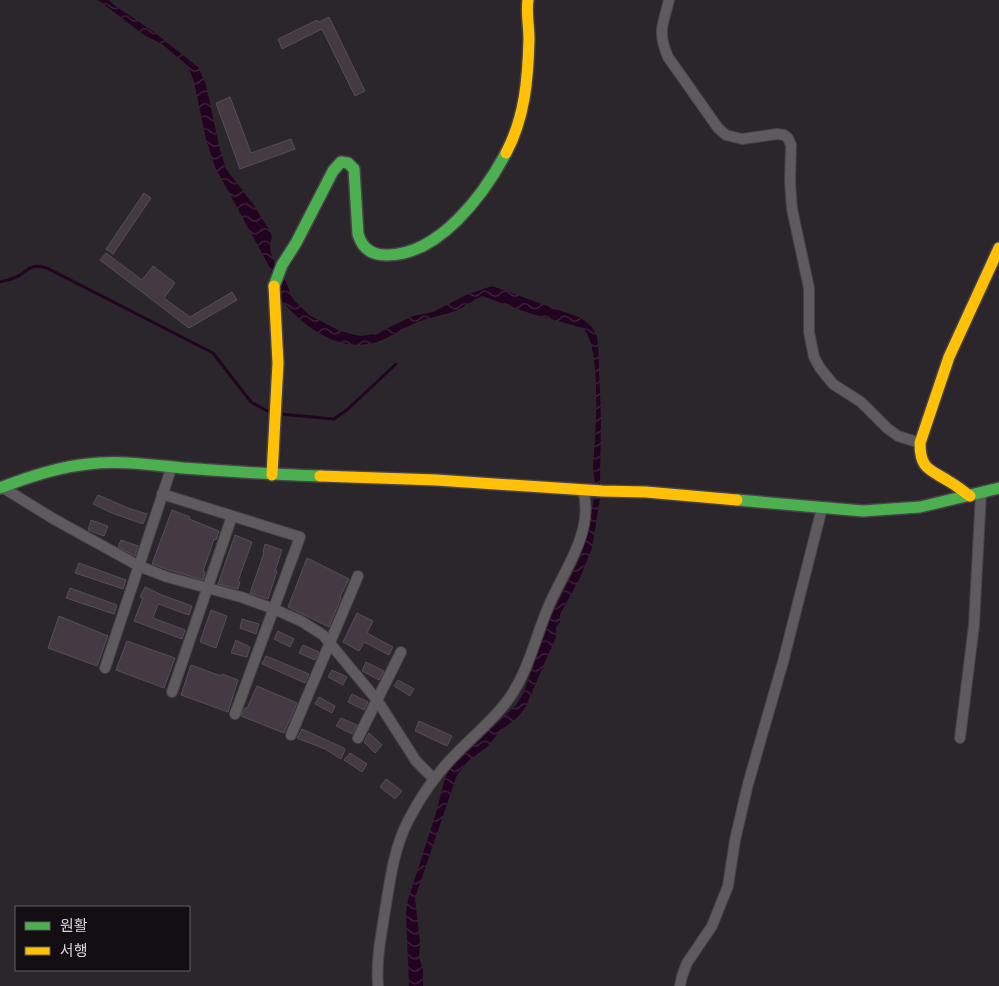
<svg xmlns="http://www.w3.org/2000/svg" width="999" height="986" font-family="Roboto,'Noto Sans KR',sans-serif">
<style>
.water{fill:url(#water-waves)}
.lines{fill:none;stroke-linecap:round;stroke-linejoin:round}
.stream{stroke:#220320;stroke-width:3}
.building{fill:#453a44;stroke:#544f54}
.street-casing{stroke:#484247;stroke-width:12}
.fast-casing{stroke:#484247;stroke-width:14}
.slow-casing{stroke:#484247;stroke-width:14}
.street{stroke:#5e5a5d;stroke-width:10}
.fast{stroke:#4caf50;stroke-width:11}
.slow{stroke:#ffc107;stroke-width:11}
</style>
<defs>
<pattern id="water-waves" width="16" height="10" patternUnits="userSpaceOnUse" patternTransform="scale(1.25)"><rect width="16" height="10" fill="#220320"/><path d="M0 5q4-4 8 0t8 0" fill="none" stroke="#422740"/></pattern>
</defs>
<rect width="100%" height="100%" fill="#2b262b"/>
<!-- water -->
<g class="water">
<path d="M98 0H109L114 5 154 32 198 67 206 85 220 150 226 169 253 204 271 233 272 238C267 247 273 258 276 267L272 275 269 266 215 167 206 139 194 82 188 66 162 44 144 35Z"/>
<path d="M284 277 293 299 309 315 340 331 360 336 375 334 413 316 433 312 466 295 492 286 581 318 592 327 597 336 598 345 601 417 600 484H595L593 469C595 439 603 349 583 328L529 313 482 296C473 300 465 307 455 311 441 316 425 318 411 325 400 330 389 338 377 342 337 354 301 325 278 296Z"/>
<path d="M594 499H600L592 548 580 578 560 614V622L556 628V637L526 706 519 716 500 731 487 747 468 761 457 775 415 898 420 942 419 957 423 970V986H409L406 913 408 900 436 813 445 778 450 769 460 759 517 704 523 694 553 612 578 562 586 540Z"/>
</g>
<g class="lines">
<!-- stream -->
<g class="stream">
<path d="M0 282C6 280 15 279 20 275 32 267 32 264 47 268L213 353 251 402 271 413"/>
<path d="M280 414 334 419 348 409 396 364"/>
</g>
</g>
<!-- building -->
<g class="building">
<path d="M329 17 365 91 355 96 322 29 282 49 278 39 317 20 319 22Z"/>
<path d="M230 97 251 153 291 139 295 149 240 169 216 103Z"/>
<path d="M144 193 151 198 113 254 106 249Z"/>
<path d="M106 253 142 280 153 266 175 283 164 298 190 317 232 292 237 300 189 328 100 260Z"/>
<path d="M98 495 128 508 147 514 143 524 112 513 93 504Z"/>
<path d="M172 510 190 517 189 519 219 531 216 540 214 539 203 571 205 572 203 580 169 570 152 564Z"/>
<path d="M91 520 108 526 104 536 88 530Z"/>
<path d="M235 535 252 542 238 581 240 582 238 589 218 584Z"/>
<path d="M121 540 138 546 135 556 118 547Z"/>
<path d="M265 544 282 550 275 571H277L268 599 250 593 264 553 263 552Z"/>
<path d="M307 558 349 579 340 597 341 598 329 627 288 607Z"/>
<path d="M79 563 126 580 123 589 75 573Z"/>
<path d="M145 587 162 595 192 606 189 615 158 604 153 618 185 630 182 639 134 621 143 598 140 597Z"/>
<path d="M70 588 117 605 114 614 66 598Z"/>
<path d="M211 610 227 616 216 648 200 642Z"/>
<path d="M357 613 373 621 367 633 393 647 389 655 364 642 359 651 343 642Z"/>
<path d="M59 616 108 636 97 666 48 648Z"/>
<path d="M242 619 259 624 256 634 240 628Z"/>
<path d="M278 631 294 639 290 647 274 639Z"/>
<path d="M236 640 250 647 247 657 231 653Z"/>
<path d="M127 641 175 658 164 688 116 670Z"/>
<path d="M303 645 319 652 315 660 299 653Z"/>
<path d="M266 656 309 674 305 683 262 664Z"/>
<path d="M366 662 384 671 379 680 362 671Z"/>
<path d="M191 665 221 676 222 674 238 680 228 712 181 695Z"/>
<path d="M332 670 347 677 343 685 328 677Z"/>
<path d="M398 680 414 689 410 696 394 686Z"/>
<path d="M257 686 297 703 284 733 241 716 245 708H247Z"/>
<path d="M352 694 368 702 364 710 348 702Z"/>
<path d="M319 697 335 706 332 713 315 704Z"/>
<path d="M341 718 357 725 352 734 336 726Z"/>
<path d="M419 721 452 736 447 746 415 731Z"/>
<path d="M302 729 344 748 345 750 341 759 325 749 297 738Z"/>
<path d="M369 733 382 745 375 753 364 742Z"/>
<path d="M350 753 367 764 362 772 344 760Z"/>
<path d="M386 779 402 791 395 799 380 787Z"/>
</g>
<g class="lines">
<defs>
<g id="street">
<path d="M669 0C663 25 657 31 668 57L718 128 726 135 742 139 777 134 784 135 788 138 791 145 790 182 792 209 809 288V332L814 357 820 368 833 384 861 402 887 428 898 436 920 443"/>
<path d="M2 487 52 518 139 566 167 577 241 597 274 609 301 621 323 635 377 700 416 761 433 778"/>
<path d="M162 494 300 537 235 714"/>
<path d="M105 668 172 466"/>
<path d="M172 692 232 516"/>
<path d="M291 735 358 576"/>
<path d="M358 738 401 652"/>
<path d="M960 738 974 625 981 493"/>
<path d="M378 986C376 960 381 936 385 911 390 880 394 847 409 819 421 796 436 774 455 755 473 736 495 719 510 697 528 671 535 639 547 610 562 572 595 533 583 490"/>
<path d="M680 986 682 976 687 963 712 926 728 886 735 840 748 784 783 662 822 508"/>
</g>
<g id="fast">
<path d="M274 286 282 265 296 243 333 171 341 162 348 163 354 169 358 234C362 248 371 255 386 255 439 256 484 194 506 153"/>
<path d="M0 488C28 477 58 467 88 464 120 460 152 465 183 468 229 471 274 475 320 476"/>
<path d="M737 500 863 511 920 507 999 488"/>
</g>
<g id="slow">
<path d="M506 153C525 117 528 79 529 39 529 26 526 13 528 0"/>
<path d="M272 475 278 363 274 286"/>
<path d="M320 476 436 480 602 491 646 492 737 500"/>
<path d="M970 496C963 491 957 486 950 482 930 469 920 470 920 443L949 357 999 248"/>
</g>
</defs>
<!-- street casing -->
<use href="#street" class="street-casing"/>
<!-- fast casing -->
<use href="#fast" class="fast-casing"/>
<!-- slow casing -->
<use href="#slow" class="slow-casing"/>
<!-- street -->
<use href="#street" class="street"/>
<!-- fast -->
<use href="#fast" class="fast"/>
<!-- slow -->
<use href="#slow" class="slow"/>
</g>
<!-- legend -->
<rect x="15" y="906" width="175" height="65" fill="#130e12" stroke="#635e62"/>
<rect x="25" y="922" width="25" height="8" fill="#4caf50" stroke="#635e62"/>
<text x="60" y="931" font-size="15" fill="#dcd5db">원활</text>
<rect x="25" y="947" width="25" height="8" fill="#ffc107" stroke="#635e62"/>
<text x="60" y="956" font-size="15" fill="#dcd5db">서행</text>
</svg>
